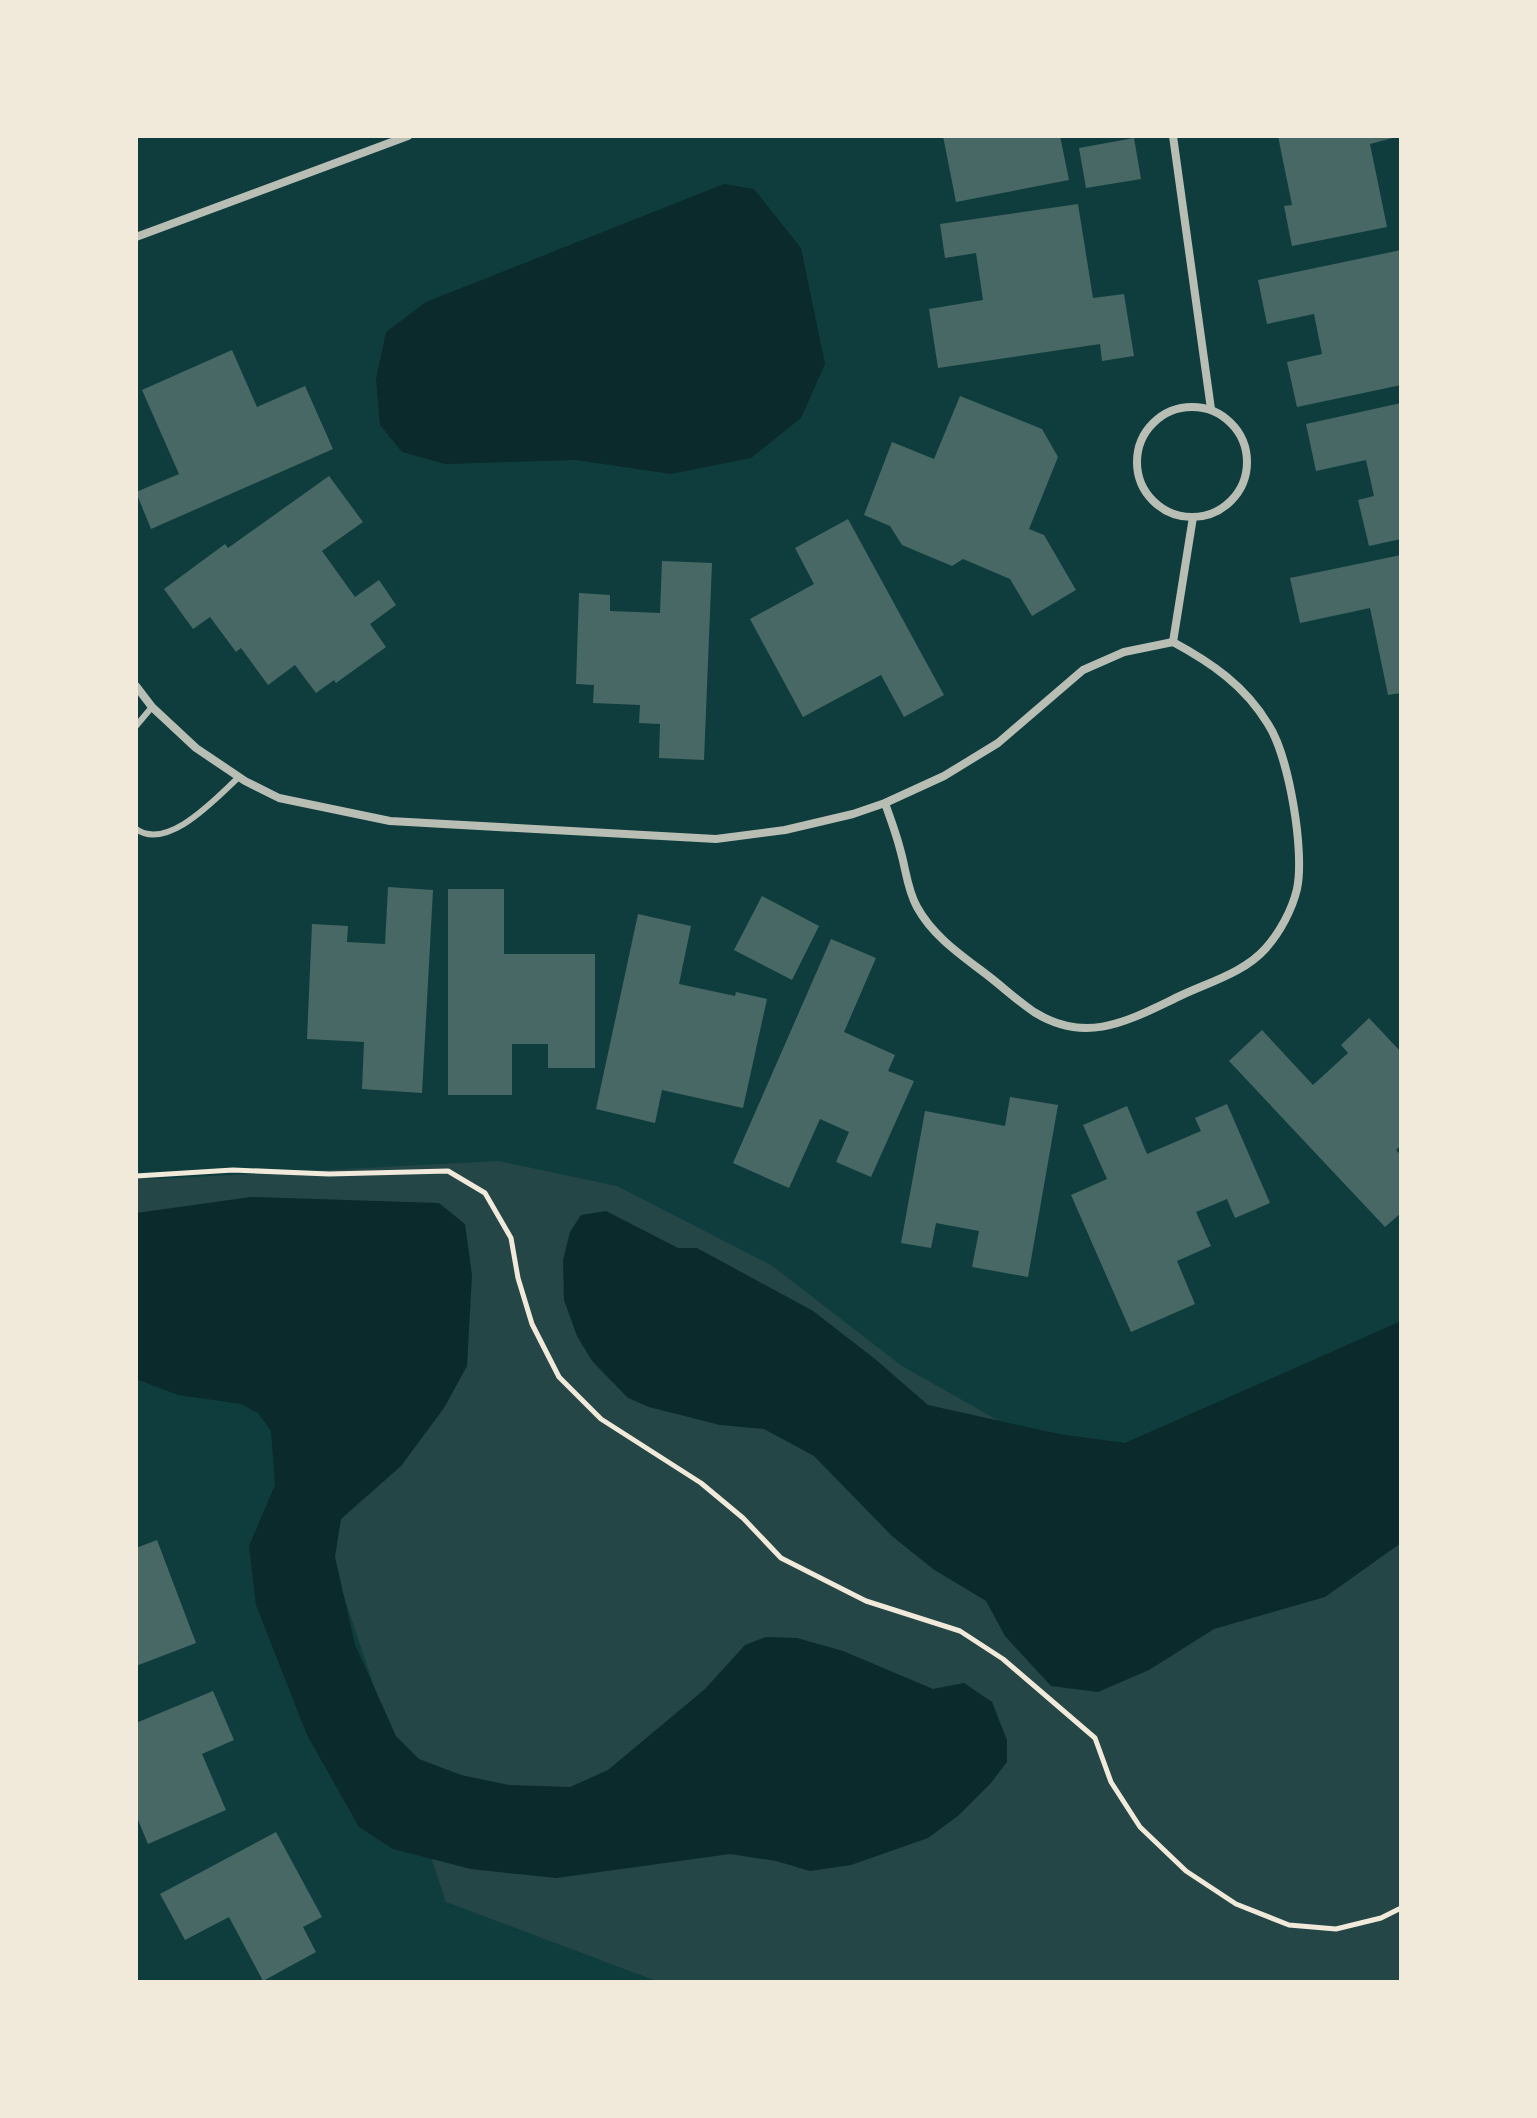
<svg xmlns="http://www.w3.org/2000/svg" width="1537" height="2118" font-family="'Noto Sans',sans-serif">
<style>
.green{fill:#244646}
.water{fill:#0a2a2b}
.building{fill:#486865}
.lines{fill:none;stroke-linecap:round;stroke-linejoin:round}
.path{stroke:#f1e9da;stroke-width:5}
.service{stroke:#b8beb3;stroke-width:6}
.minor{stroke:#b8beb3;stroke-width:8}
</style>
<rect width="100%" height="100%" fill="#0f3d3e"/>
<!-- green -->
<path class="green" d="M498 1161 617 1186 771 1265 902 1366 1174 1520 1401 1437V1982H659L446 1902 301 1468 290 1423 136 1332V1177L155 1179Z"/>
<!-- water -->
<g class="water">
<path d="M724 184 754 189 801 248 825 364 801 418 751 458 671 474 576 460 445 464 402 452 380 425 376 379 386 332 426 302Z"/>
<path d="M251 1197 439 1203 465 1224 472 1275 467 1366 444 1408 401 1466 341 1519 335 1557 355 1645 396 1736 419 1759 461 1775 509 1785 570 1787 608 1770 705 1689 745 1645 766 1637 797 1638 843 1651 933 1689 964 1683 992 1702 1007 1740V1762L990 1784 959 1815 928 1838 851 1865 810 1871 776 1861 730 1854 556 1878 471 1869 393 1849 359 1827 307 1735 256 1605 249 1546 275 1485 271 1431 258 1413 241 1404 178 1395 136 1379V1213Z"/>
<path d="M606 1211 678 1248H697L813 1311 875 1359 928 1405 1059 1434 1125 1443 1401 1321V1543L1325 1597 1214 1629 1149 1670 1098 1692 1051 1686 1005 1636 986 1601 933 1569 892 1536 814 1456 764 1429 720 1425 649 1407 628 1398 592 1361 577 1336 564 1300 563 1260 570 1232 581 1215Z"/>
</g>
<!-- building -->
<g class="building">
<path d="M943 136H1060L1069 180 956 202Z"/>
<path d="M1278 136H1400L1370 144 1387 227 1292 246 1284 206 1292 205Z"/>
<path d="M1134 138 1141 179 1086 188 1079 148Z"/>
<path d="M1078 204 1093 298 1124 294 1134 356 1102 361 1100 344 938 368 929 309 983 300 976 253 945 258 940 224Z"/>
<path d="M1401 250V385L1297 407 1287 362 1322 354 1314 314 1267 324 1258 280Z"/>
<path d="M232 350 257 407 305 386 333 449 151 529 136 492 179 474 142 390Z"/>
<path d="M960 396 1042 429 1058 457 1029 529 1044 535 1076 590 1032 616 1010 579 963 559 952 566 902 545 890 526 864 515 892 442 934 459Z"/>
<path d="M1401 403V539L1369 546 1358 500 1374 496 1366 460 1316 471 1306 424Z"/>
<path d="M329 476 363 522 322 551 355 597 379 580 396 605 370 624 386 647 336 683 334 680 316 693 295 665 268 685 241 648 236 652 210 617 193 629 164 589 225 544 228 548Z"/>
<path d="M848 519 944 695 904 717 881 675 803 717 750 619 814 584 795 548Z"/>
<path d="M1401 555V693L1388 695 1370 608 1300 623 1290 578Z"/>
<path d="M662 561 712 563 704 760 659 758 660 724 639 723 640 705 593 703 594 685 576 684 579 593 610 595V611L660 613Z"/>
<path d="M388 887 433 890 422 1093 362 1089 364 1042 307 1039 312 924 348 926 347 942 385 944Z"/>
<path d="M448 889H504V954H595V1068H548V1044H512V1095H448Z"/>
<path d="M762 896 819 926 792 980 734 950Z"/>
<path d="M638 914 691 926 679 984 735 996 736 992 767 999 743 1108 662 1090 655 1123 596 1109Z"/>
<path d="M831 939 876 958 844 1032 895 1055 888 1071 914 1081 871 1177 836 1162 849 1132 820 1119 789 1188 733 1163Z"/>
<path d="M1369 1018 1401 1052V1145L1396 1150 1401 1155V1213L1385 1227 1229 1061 1262 1030 1313 1085 1348 1053 1341 1045Z"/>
<path d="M1010 1097 1058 1105 1028 1277 972 1267 979 1231 936 1223 931 1248 901 1243 925 1111 1005 1126Z"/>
<path d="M1227 1104 1270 1203 1235 1218 1227 1199 1196 1212 1211 1246 1177 1261 1195 1304 1131 1332 1071 1195 1107 1179 1083 1125 1127 1106 1147 1154 1201 1131 1195 1118Z"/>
<path d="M157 1540 196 1643 136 1666V1548Z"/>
<path d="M213 1691 234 1740 202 1754 226 1810 148 1844 136 1815V1723Z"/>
<path d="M276 1832 322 1917 303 1927 316 1952 263 1981 229 1917 185 1940 160 1894Z"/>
</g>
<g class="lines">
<!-- path -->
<path class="path" d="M136 1176 233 1170 329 1174 448 1171 485 1193 511 1238 518 1278 532 1324 559 1377 601 1419 701 1483 743 1518 781 1558 866 1601 960 1631 1003 1659 1095 1738 1111 1782 1140 1827 1186 1871 1236 1904 1289 1925 1336 1929 1381 1918 1401 1908"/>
<!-- service -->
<g class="service">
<path d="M136 726 152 707"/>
<path d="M136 829C168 852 217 797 239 777"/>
</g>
<!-- minor -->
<g class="minor">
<path d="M1173 136 1211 409"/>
<path d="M136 237 408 136"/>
<circle cx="1192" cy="462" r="55"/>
<path d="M1173 642 1193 517"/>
<path d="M136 686 152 707 196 748 245 781 279 798 390 821 716 839 785 830 853 814 885 803 944 776 998 743 1083 670 1124 652 1173 642C1212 663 1245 686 1268 724 1289 756 1305 852 1297 889 1292 910 1280 932 1266 948 1245 972 1210 982 1182 995 1131 1019 1088 1046 1034 1012 1019 1002 1005 989 991 978 964 957 934 938 917 907 907 889 906 869 900 849 896 833 890 818 885 803"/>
</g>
</g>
<!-- border -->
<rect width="1537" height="2118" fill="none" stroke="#f1e9da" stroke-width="276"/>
</svg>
